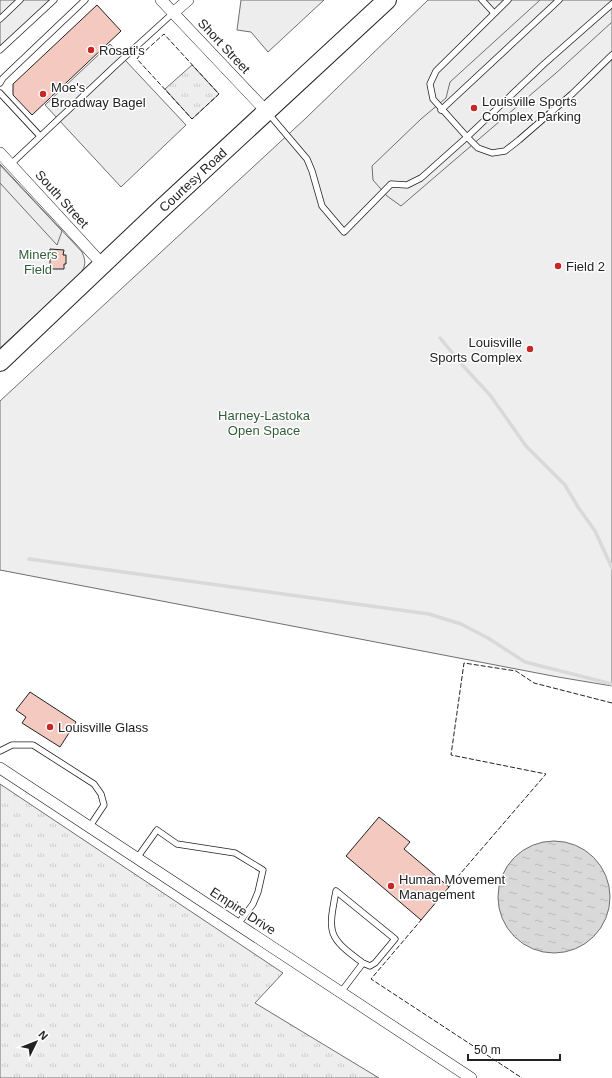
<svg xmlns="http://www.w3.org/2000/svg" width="612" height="1078" font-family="Helvetica,sans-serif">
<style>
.grass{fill:url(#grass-tufts);stroke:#6f6f6f}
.green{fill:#eee;stroke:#6f6f6f}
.parking{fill:#ededed;stroke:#6f6f6f}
.water{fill:url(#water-ripples);stroke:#6f6f6f}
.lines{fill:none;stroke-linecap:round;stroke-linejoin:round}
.stream{stroke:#d9d9d9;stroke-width:3.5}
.building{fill:#f3c9c0;stroke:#222}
.service-casing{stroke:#222;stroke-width:7}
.minor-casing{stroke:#222;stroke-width:12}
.primary-casing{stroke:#222;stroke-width:20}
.service{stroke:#fff;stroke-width:5.5}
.minor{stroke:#fff;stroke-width:11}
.primary{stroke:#fff;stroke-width:18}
.fence{stroke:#222;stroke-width:1;stroke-dasharray:5 2;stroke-linecap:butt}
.poi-dot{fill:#c62828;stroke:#fff;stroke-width:1.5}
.labels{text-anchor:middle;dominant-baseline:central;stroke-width:3;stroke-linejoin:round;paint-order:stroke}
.street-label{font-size:13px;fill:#222;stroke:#fff}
.poi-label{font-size:13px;fill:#222;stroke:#fff;text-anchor:start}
.park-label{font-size:13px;fill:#2f5e38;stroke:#fff}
</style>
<defs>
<pattern id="grass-tufts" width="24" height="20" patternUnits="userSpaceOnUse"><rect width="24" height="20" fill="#eee"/><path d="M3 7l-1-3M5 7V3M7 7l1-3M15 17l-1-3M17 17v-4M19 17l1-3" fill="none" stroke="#ccc"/></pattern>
<pattern id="water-ripples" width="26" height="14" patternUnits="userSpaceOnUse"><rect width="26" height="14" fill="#d9d9d9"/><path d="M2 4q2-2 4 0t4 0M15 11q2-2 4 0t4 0" fill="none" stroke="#bababa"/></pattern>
</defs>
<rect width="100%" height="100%" fill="#fff"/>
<!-- grass -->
<g class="grass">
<path d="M192 65 219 94 192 119 165 89Z"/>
<path d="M0 784 283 973 255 1003 379 1078H0Z"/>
</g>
<!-- green -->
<g class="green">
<path d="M428 0H612V686L558 677 0 570V401L306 118Z"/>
<path d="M0 164 82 252C86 261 86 266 80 274L0 348Z"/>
</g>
<!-- parking -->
<g class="parking">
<path d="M0 0H50L0 47Z"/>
<path d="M241 0H324L268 52 251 32 237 30Z"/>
<path d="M540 0H612V22L556 73 401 206 387 196 373 180 372 166 421 119 446 98 450 82Z"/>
<path d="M110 44 186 125 121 187 45 105Z"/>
<path d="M0 165 62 231 57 245 0 183Z"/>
</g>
<!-- water -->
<circle class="water" cx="554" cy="897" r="56"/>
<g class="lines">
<!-- stream -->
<g class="stream">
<path d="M440 338 465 368 490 395 526 446 565 485 578 507 595 531 612 568"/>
<path d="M29 559 429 614 461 624 488 638 525 662 612 684"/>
</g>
</g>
<!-- building -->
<g class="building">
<path d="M97 5 121 31 32 115 13 95V84Z"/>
<path d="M50 249 64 250 63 255H66V264H64V269H50Z"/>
<path d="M30 692 76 722 60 747 22 723 26 717 16 710Z"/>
<path d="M379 817 410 842 404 849 449 887 421 920 346 856Z"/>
</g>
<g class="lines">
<defs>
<g id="service">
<path d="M482 0 494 13"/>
<path d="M508 0 436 71 430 84 433 99 467 137 544 64 612 4"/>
<path d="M0 19 20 0"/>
<path d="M0 50 54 0"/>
<path d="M0 83 3 78 85 0"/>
<path d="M0 93 40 136"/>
<path d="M441 110 559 0"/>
<path d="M268 113 307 159 312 171 322 206 344 232 391 184 407 185 421 178 467 137 478 148 492 153 505 151 519 140 572 94 612 55"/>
<path d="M11 164 117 64 173 13"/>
<path d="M0 751 12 745H33L94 784 101 794 104 805 90 826"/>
<path d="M137 858 157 830 177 844 235 853 263 870 258 892 253 904 238 924"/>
<path d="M341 992 363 963 370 966 375 963 395 939 336 891C328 933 327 937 363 963"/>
</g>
<g id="minor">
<path d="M161 0 267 112"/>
<path d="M173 13 188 0"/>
<path d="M0 153 103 265"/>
<path d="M0 768 471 1078"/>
</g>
<path id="primary" d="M0 362 159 211 387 0"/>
</defs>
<!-- service casing -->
<use href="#service" class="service-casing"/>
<!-- minor casing -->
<use href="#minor" class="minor-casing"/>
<!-- primary casing -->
<use href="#primary" class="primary-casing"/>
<!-- service -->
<use href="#service" class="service"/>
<!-- minor -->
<use href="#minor" class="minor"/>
<!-- primary -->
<use href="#primary" class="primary"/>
<!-- fence -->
<g class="fence">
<path d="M140 55 137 59 192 119 219 94 164 34 144 52"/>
<path d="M448 888 546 774 451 755 464 663 516 671 534 683 612 703"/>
<path d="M422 919 371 979 522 1078"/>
</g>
</g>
<!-- markers -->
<g class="poi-dot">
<circle cx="91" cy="50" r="4"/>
<circle cx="43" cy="94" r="4"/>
<circle cx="474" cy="108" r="4"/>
<circle cx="558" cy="266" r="4"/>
<circle cx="530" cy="349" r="4"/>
<circle cx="50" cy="727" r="4"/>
<circle cx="391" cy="886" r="4"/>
</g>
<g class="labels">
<!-- street labels -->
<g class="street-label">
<text transform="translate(224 46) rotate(47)">Short Street</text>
<text transform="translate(193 180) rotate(-43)">Courtesy Road</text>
<text transform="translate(62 199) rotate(48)">South Street</text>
<text transform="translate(243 911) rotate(33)">Empire Drive</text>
</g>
<!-- poi labels -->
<g class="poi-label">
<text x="99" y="50">Rosati's</text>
<text x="51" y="87">Moe's<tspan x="51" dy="15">Broadway Bagel</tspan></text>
<text x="482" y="101">Louisville Sports<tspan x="482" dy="15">Complex Parking</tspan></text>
<text x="566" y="266">Field 2</text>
<text x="522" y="342" text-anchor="end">Louisville<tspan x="522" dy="15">Sports Complex</tspan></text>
<text x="58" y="727">Louisville Glass</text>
<text x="399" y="879">Human Movement<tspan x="399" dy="15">Management</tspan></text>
</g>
<!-- park labels -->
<g class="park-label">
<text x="38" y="254">Miners<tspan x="38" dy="15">Field</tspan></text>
<text x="264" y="415">Harney-Lastoka<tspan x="264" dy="15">Open Space</tspan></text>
</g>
</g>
<!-- north arrow -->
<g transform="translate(36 1042) rotate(47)" stroke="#ffffff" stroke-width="3" paint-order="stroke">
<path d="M0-3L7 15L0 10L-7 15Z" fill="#222222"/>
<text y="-6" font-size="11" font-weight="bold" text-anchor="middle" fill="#222222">N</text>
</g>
<!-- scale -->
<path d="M468 1054v6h92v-6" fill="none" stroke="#222222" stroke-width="2"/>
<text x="474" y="1054" font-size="12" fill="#222222" stroke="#ffffff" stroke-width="3" paint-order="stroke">50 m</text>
</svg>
